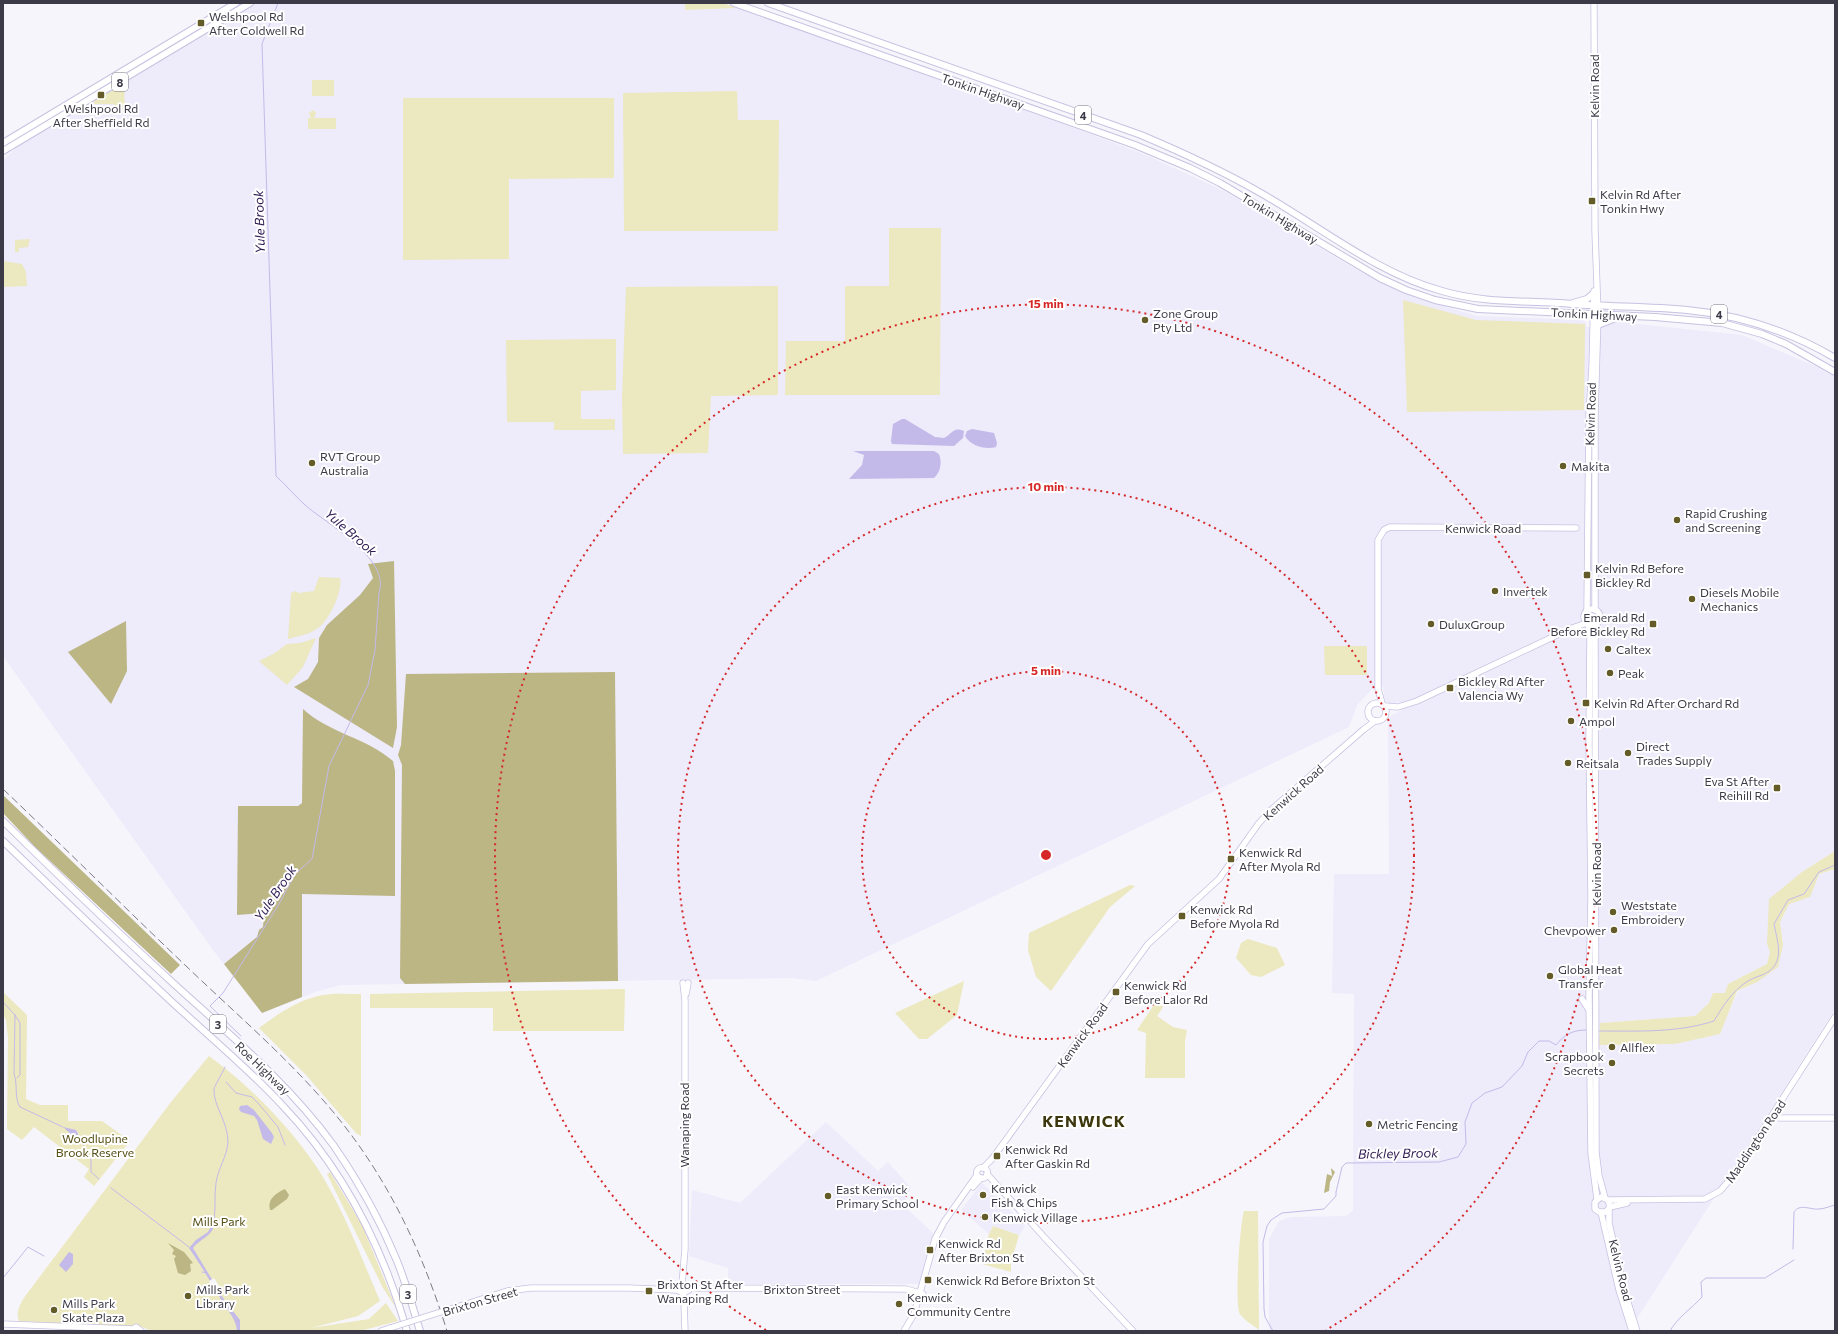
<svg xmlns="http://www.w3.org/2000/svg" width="1838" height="1334" font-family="Commissioner,sans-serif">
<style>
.built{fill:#eeebfb}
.green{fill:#ece8bf}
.forest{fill:#bcb685}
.water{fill:#c4bae9}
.pier{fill:#f6f5fb}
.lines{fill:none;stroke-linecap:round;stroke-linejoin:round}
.stream{stroke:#c4bae9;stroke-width:1}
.major-casing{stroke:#c8c1e1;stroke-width:7}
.highway-casing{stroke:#c8c1e1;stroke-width:8}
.major{stroke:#fff;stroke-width:5.5}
.highway{stroke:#fff;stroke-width:6}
.rail{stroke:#7e7b86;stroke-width:1;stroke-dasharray:8 4;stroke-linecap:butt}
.major-bridge-casing{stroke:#c8c1e1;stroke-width:7;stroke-linecap:butt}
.major-bridge{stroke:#fff;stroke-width:5.5}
.ring{fill:none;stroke:#d62828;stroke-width:2;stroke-dasharray:2 4}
.poi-dot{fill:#635c29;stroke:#fff;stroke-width:1.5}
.labels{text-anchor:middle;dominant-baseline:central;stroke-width:4;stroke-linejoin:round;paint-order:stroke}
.shield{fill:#fff;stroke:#77757e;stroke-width:1}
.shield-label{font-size:11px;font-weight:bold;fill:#3d3a47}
.poi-label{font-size:12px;fill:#3d3a47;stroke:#fff;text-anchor:start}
.street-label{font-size:12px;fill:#3d3a47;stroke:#fff}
.park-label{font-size:12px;fill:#554e14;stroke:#fff}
.water-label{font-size:13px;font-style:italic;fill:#2f1c53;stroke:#fff}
.district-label{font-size:16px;font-weight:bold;letter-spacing:1px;fill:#3d380e;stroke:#fff}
.centre{fill:#d62828;stroke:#fff;stroke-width:2}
.ring-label{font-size:12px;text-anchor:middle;font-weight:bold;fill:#d62828;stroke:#fff;stroke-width:4;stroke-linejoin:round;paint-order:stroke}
</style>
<rect width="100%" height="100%" fill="#f6f5fb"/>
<!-- built -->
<g class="built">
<path d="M250 3H723L1042 116 1146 155 1224 191 1359 271 1416 298 1477 316 1584 320 1587 327H1602L1607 324 1618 322 1742 335 1815 366 1835 377V851L1802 872 1767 944 1770 952 1767 964 1728 984 1725 993H1713L1709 1003 1695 1016 1600 1023 1599 1045 1675 1044 1719 1034 1738 991 1757 982 1783 945 1780 922 1789 904 1809 897 1819 874 1835 869V1009L1629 1331H1269V1239L1279 1221 1291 1217 1346 1216 1353 1210 1354 994 1332 993 1334 874H1389L1388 720 1390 716 1402 710 1401 702 1389 703 1385 700 1383 687H1374L1357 705 1349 727 816 981 793 978 341 985 315 992 262 1013 213 950 3 656V160L22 143 179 49Z"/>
<path d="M826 1122 878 1171 888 1162 911 1188 903 1205 934 1234 919 1284H728V1268L689 1256 692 1190 740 1203Z"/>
<path d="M982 1183 1024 1224 1025 1227 1019 1235 993 1226 989 1234 961 1210Z"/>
</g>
<!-- green -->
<g class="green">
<path d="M685 3H723L736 8 685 10Z"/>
<rect x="312" y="80" width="22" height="16"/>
<path d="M124 84 125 110H114V104H94V101Z"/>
<path d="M737 91 738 120H779L778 231H624L623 93Z"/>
<path d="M403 98H614V178L509 179V259L403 260Z"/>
<path d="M313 110 316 113 314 118H336V129H308V118H311L309 113Z"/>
<path d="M889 228H941L940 395H785L786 341H845V286H889Z"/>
<path d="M30 239 28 247 19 248V252H15V240Z"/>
<path d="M3 261 22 264 26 272 27 286 3 287Z"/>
<path d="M778 286V395L711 396 708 453 623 454 622 397 626 287Z"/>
<path d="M1403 300 1476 320 1585 324 1584 410 1407 412Z"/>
<path d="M616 339V390L581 391V419H615V430H554V422H507L506 340Z"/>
<path d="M319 577 340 578C343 591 329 621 318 628 309 635 298 636 288 639L291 593 295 591 299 593 314 591Z"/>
<path d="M316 638 303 667 287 685 259 661 275 653 287 644 300 643Z"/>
<path d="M1324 646H1367V675H1325Z"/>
<path d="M1835 851V869L1819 874 1810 897 1789 904 1780 922 1783 945 1778 967 1757 982 1737 991 1720 1034 1675 1044 1599 1045 1600 1023 1695 1016 1709 1003 1713 993H1725L1728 984 1767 964 1770 952 1767 944 1769 899 1802 872Z"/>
<path d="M1130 885 1135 886 1110 907 1051 991 1036 977 1028 950 1029 933Z"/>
<path d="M1248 939 1277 948 1285 965 1261 977 1251 975 1236 958 1241 943Z"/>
<path d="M964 981 957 1015 927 1039H919L895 1013Z"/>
<path d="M625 989 624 1031H493V1008H370V994Z"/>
<path d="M3 992 27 1015 26 1099 40 1105H68V1121H102L130 1141 94 1186 84 1177 89 1169 34 1127 22 1140 7 1129 8 1037 6 1020 3 1014Z"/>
<path d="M361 994V1136L356 1133 307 1076 259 1028C278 1014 299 999 323 995 335 993 348 994 361 994Z"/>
<path d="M1156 1002 1163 1007 1157 1016 1173 1027 1187 1030 1185 1041V1078H1145L1146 1033 1137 1030Z"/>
<path d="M209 1056C249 1085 291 1128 318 1169 344 1210 361 1257 380 1301L358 1316 311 1328 369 1319 386 1303 398 1321 360 1331H152L139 1326 127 1327 19 1321C15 1312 21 1302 26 1295L171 1102Z"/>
<path d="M330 1172 362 1225 396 1308 383 1288 327 1174Z"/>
<path d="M1244 1211H1258L1259 1330C1253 1325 1244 1320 1240 1314 1234 1305 1240 1224 1244 1211Z"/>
<path d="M993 1226 1019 1235 1011 1263V1272L982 1264 989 1234Z"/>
</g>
<!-- forest -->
<g class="forest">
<path d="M394 561 397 727 393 748 294 687 308 679 318 662 319 638 327 625 360 595 373 578 368 564Z"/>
<path d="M126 621 127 671 111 704 68 652Z"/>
<path d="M615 672 618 981 405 984 400 978 402 765 398 755 401 745 406 674Z"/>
<path d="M303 709C329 733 367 738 393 761L395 771V896L302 894V997L262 1013 224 964 257 937 259 930 263 927 264 913 237 915 238 806H298L302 803Z"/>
<path d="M3 795 180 965 171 974 35 847 3 813Z"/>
<path d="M1331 1168 1335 1172 1330 1182 1329 1191 1324 1193 1327 1174 1332 1176Z"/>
<path d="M285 1189 289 1195 287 1199 272 1210H270C267 1199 276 1193 285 1189Z"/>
<path d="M168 1243 184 1252 193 1263 190 1264 191 1271 185 1275 178 1273 174 1259 176 1256 172 1254 174 1250Z"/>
</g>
<!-- water -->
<g class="water">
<path d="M902 419H905L935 437 944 438C952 434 953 426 964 431L963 438 954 446 892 444 891 441 893 424Z"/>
<path d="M972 429 994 433 997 443 996 447C985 450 971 446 965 436L967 431Z"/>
<path d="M853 451H934L939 454C942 462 941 472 934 478L849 479 862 465 864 455Z"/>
<path d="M247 1105 254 1110 272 1133 274 1137 271 1144 263 1139 257 1120 254 1116 241 1112 239 1109 240 1106Z"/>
<path d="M63 1127 76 1130 84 1146Z"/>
<path d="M215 1219C215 1236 202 1237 193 1248L225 1301 240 1320V1331H237C236 1318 228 1312 222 1301 211 1283 201 1265 189 1248L196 1240 208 1232Z"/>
<path d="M69 1252 73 1254V1264L66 1272 59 1265Z"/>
</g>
<!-- pier -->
<path class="pier" d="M214 1278 223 1292 217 1295 209 1281Z"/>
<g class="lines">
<!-- stream -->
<g class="stream">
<path d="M3 1002 15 1015 20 1023V1075L17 1078"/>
<path d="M15 1015 14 1074C18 1084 14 1098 20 1107L63 1127"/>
<path d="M1599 1031C1637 1031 1677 1033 1714 1021 1723 1006 1732 991 1748 981 1754 977 1762 976 1768 972 1785 961 1777 940 1774 924L1788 900 1804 894 1819 872 1835 865"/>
<path d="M241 1036 210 1006 223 993 279 904 295 874 312 859 329 766 368 685 375 650 379 593C391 558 326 524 304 504 295 496 286 485 276 476L262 44 278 3"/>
<path d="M226 1082 236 1093 252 1097 258 1103 278 1127 285 1145"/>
<path d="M84 1146 91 1160V1172L99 1179"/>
<path d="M111 1188 189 1247"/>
<path d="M214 1220C216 1208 214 1195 216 1183 218 1168 227 1157 228 1142 228 1121 213 1106 214 1089 214 1087 223 1072 225 1067"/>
<path d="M1793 1249 1794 1212C1800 1203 1810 1210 1819 1209 1824 1209 1830 1206 1835 1205"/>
<path d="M202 1272 207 1273"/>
<path d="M3 1278 28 1247 44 1256"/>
<path d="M1273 1331 1265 1317 1264 1309 1263 1242 1267 1226 1271 1220 1282 1213 1324 1209 1336 1196V1192L1342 1167 1346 1163 1439 1162 1458 1157 1466 1144 1465 1122 1472 1103 1485 1093 1502 1087 1522 1066 1528 1052 1539 1041H1549L1556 1045C1564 1035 1572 1030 1586 1030"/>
<path d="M1670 1331C1676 1319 1692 1308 1702 1297L1701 1282 1706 1278H1765L1794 1260"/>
</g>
<defs>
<g id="major">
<path d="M1594 3 1595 231 1598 314 1595 415V610"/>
<circle cx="1592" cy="617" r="8"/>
<path d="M1587 610 1589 414 1592 368 1594 291"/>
<path d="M1597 622 1595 640 1596 1152 1599 1176 1605 1198"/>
<path d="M1588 623 1590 636 1589 743 1591 897 1589 995 1591 1153 1597 1199"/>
<circle cx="1377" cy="712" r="9"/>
<path d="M1382 703 1378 689V540L1384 530 1390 527 1576 528"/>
<path d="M1385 706 1398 707 1417 701 1572 628 1587 623"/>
<path d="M686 994 688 983"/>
<path d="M1582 999 1589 1010"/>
<path d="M1772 1116 1779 1118H1835"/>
<circle cx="982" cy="1173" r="5.5"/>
<path d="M983 1168 992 1159 1148 944 1219 879 1259 823 1271 810 1363 730 1375 721"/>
<path d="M987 1174 1044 1237 1133 1331"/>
<path d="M973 1187 981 1178"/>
<path d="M1608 1200 1610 1207 1606 1212H1599L1595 1209V1202L1601 1197 1608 1200 1705 1199 1720 1191 1733 1176 1835 1017"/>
<path d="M1610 1207 1627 1203"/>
<path d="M1609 1209V1223L1625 1293 1637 1331"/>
<path d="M1601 1212 1619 1290 1632 1331"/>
<path d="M682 1285 685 1249V1000L683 983"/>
<path d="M688 1287 698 1288 906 1289 923 1294"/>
<path d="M682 1292 684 1302 685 1331"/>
<path d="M463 1305 507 1291 531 1288H629L676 1290 684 1293 689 1290 688 1286 682 1285 681 1291"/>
<path d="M3 1324 132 1329"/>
<path d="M131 1331 136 1327 141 1331"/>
<path d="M381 1331 390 1328"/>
<path d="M904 1331 914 1314 935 1239 944 1222 977 1175"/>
</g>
<g id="highway">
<path d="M734 3 1135 145 1190 168 1220 183 1380 278 1406 290 1435 300 1478 309 1655 317 1722 323 1762 334 1786 344 1835 372"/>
<path d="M768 3 1141 135C1181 152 1221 170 1259 192 1318 225 1376 273 1442 291 1486 304 1527 300 1572 304 1610 307 1649 306 1687 310 1740 315 1789 331 1835 358"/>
<path d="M3 143 236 3"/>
<path d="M3 151 250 3"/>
<path d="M1573 303 1587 299 1594 293"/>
<path d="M1598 325 1618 317"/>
<path d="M3 821C59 876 115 930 173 983 229 1034 289 1084 334 1146 359 1182 380 1220 397 1261 406 1283 413 1308 420 1331"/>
<path d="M3 841C59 895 115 949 172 1002 209 1036 249 1069 283 1106 343 1169 383 1248 407 1331"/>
</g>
</defs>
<!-- major casing -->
<use href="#major" class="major-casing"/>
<!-- highway casing -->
<use href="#highway" class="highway-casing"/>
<!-- major -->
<use href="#major" class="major"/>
<!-- highway -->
<use href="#highway" class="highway"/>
<!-- rail -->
<path class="rail" d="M3 789C64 847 124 907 185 965 239 1017 300 1068 346 1128 393 1189 424 1257 447 1331"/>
<defs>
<path id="major-bridge" d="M390 1328 463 1305"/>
</defs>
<!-- major-bridge casing -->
<use href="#major-bridge" class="major-bridge-casing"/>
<!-- major-bridge -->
<use href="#major-bridge" class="major-bridge"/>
</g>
<!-- distance rings -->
<g class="ring">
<circle cx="1046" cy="855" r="184"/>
<circle cx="1046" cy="855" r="368"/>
<path d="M766 1330A551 551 0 1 1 1326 1330"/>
</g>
<!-- markers -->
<g class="poi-dot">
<rect x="197" y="19" width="8" height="8" rx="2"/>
<rect x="97" y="91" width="8" height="8" rx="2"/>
<rect x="1588" y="197" width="8" height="8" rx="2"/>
<circle cx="1145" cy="320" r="4"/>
<circle cx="312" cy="463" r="4"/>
<circle cx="1563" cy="466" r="4"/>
<circle cx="1677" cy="520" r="4"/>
<rect x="1583" y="571" width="8" height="8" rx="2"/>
<circle cx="1495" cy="591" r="4"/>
<circle cx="1692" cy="599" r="4"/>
<circle cx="1431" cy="624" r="4"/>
<rect x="1649" y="620" width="8" height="8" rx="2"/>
<circle cx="1608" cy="649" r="4"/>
<circle cx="1610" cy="673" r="4"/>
<rect x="1446" y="684" width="8" height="8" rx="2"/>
<rect x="1582" y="699" width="8" height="8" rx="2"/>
<circle cx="1571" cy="721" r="4"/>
<circle cx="1628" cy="753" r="4"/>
<circle cx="1568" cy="763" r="4"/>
<rect x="1773" y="784" width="8" height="8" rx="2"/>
<rect x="1227" y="855" width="8" height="8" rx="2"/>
<circle cx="1613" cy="912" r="4"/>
<rect x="1178" y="912" width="8" height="8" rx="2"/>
<circle cx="1614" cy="930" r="4"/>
<circle cx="1550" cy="976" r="4"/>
<rect x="1112" y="988" width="8" height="8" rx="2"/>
<circle cx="1612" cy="1047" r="4"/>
<circle cx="1612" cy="1063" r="4"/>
<circle cx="1369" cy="1124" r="4"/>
<rect x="993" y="1152" width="8" height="8" rx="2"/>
<circle cx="983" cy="1195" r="4"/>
<circle cx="828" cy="1196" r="4"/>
<circle cx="985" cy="1217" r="4"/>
<rect x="926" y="1246" width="8" height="8" rx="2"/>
<rect x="924" y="1276" width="8" height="8" rx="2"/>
<rect x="645" y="1287" width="8" height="8" rx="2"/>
<circle cx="188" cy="1296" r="4"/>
<circle cx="899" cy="1304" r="4"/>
<circle cx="54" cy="1310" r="4"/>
</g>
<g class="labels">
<!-- shield labels -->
<g class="shield">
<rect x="112" y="73" width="16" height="18" rx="3"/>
<rect x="1075" y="106" width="16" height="18" rx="3"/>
<rect x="1711" y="305" width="16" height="18" rx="3"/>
<rect x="210" y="1015" width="16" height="18" rx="3"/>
<rect x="400" y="1285" width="16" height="18" rx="3"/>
</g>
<g class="shield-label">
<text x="120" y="82">8</text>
<text x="1083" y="115">4</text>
<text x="1719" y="314">4</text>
<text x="218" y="1024">3</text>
<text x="408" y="1294">3</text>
</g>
<!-- poi labels -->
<g class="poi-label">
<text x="209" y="16">Welshpool Rd<tspan x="209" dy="14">After Coldwell Rd</tspan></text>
<text x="101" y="108" text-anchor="middle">Welshpool Rd<tspan x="101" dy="14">After Sheffield Rd</tspan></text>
<text x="1600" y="194">Kelvin Rd After<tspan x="1600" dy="14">Tonkin Hwy</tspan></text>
<text x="1153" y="313">Zone Group<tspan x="1153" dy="14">Pty Ltd</tspan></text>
<text x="320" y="456">RVT Group<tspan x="320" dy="14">Australia</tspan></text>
<text x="1571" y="466">Makita</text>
<text x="1685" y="513">Rapid Crushing<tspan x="1685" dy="14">and Screening</tspan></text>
<text x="1595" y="568">Kelvin Rd Before<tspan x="1595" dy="14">Bickley Rd</tspan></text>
<text x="1503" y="591">Invertek</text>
<text x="1700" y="592">Diesels Mobile<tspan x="1700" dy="14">Mechanics</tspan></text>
<text x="1645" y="617" text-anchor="end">Emerald Rd<tspan x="1645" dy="14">Before Bickley Rd</tspan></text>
<text x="1439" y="624">DuluxGroup</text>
<text x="1616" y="649">Caltex</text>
<text x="1618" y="673">Peak</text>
<text x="1458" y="681">Bickley Rd After<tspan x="1458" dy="14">Valencia Wy</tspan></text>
<text x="1594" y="703">Kelvin Rd After Orchard Rd</text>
<text x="1579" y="721">Ampol</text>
<text x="1636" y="746">Direct<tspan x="1636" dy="14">Trades Supply</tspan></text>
<text x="1576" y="763">Reitsala</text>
<text x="1769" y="781" text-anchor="end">Eva St After<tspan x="1769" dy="14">Reihill Rd</tspan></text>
<text x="1239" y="852">Kenwick Rd<tspan x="1239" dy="14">After Myola Rd</tspan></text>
<text x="1621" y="905">Weststate<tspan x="1621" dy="14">Embroidery</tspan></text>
<text x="1190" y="909">Kenwick Rd<tspan x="1190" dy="14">Before Myola Rd</tspan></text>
<text x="1606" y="930" text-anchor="end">Chevpower</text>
<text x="1558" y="969">Global Heat<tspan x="1558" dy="14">Transfer</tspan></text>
<text x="1124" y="985">Kenwick Rd<tspan x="1124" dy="14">Before Lalor Rd</tspan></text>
<text x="1620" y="1047">Allflex</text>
<text x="1604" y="1056" text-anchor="end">Scrapbook<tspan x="1604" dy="14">Secrets</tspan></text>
<text x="1377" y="1124">Metric Fencing</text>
<text x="1005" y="1149">Kenwick Rd<tspan x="1005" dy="14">After Gaskin Rd</tspan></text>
<text x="991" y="1188">Kenwick<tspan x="991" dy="14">Fish &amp; Chips</tspan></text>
<text x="836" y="1189">East Kenwick<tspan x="836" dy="14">Primary School</tspan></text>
<text x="993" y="1217">Kenwick Village</text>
<text x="938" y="1243">Kenwick Rd<tspan x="938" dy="14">After Brixton St</tspan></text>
<text x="936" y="1280">Kenwick Rd Before Brixton St</text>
<text x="657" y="1284">Brixton St After<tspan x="657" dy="14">Wanaping Rd</tspan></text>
<text x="196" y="1289">Mills Park<tspan x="196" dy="14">Library</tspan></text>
<text x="907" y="1297">Kenwick<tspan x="907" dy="14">Community Centre</tspan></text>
<text x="62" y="1303">Mills Park<tspan x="62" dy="14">Skate Plaza</tspan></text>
</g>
<!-- street labels -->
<g class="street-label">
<text transform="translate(1594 86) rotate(-90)">Kelvin Road</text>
<text transform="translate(983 91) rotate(19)">Tonkin Highway</text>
<text transform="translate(1280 218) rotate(31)">Tonkin Highway</text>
<text transform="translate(1594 314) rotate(3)">Tonkin Highway</text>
<text transform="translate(1590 414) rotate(-88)">Kelvin Road</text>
<text x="1483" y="528">Kenwick Road</text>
<text transform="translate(1293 792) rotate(-42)">Kenwick Road</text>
<text transform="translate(1596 874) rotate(-90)">Kelvin Road</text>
<text transform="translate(1082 1035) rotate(-54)">Kenwick Road</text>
<text transform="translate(263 1068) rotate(44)">Roe Highway</text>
<text transform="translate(684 1125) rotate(-90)">Wanaping Road</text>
<text transform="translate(1755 1141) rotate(-56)">Maddington Road</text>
<text transform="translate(1621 1270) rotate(76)">Kelvin Road</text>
<text x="802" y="1289">Brixton Street</text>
<text transform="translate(480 1301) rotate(-16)">Brixton Street</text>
</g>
<!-- park labels -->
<g class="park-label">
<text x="95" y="1138">Woodlupine<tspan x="95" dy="14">Brook Reserve</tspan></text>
<text x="219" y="1221">Mills Park</text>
</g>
<!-- water labels -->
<g class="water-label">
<text transform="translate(259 222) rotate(-92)">Yule Brook</text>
<text transform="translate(351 532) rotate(41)">Yule Brook</text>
<text transform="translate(275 893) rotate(-56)">Yule Brook</text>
<text transform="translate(1398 1153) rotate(-1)">Bickley Brook</text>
</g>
<!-- district labels -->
<g class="district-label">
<text x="1084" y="1120">KENWICK</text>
</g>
</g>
<circle cx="1046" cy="855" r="6" class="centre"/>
<g class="ring-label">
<text x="1046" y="308">15 min</text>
<text x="1046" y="491">10 min</text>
<text x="1046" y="675">5 min</text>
</g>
<!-- border -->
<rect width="1838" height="1334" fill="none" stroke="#3d3a47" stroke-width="8"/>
</svg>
